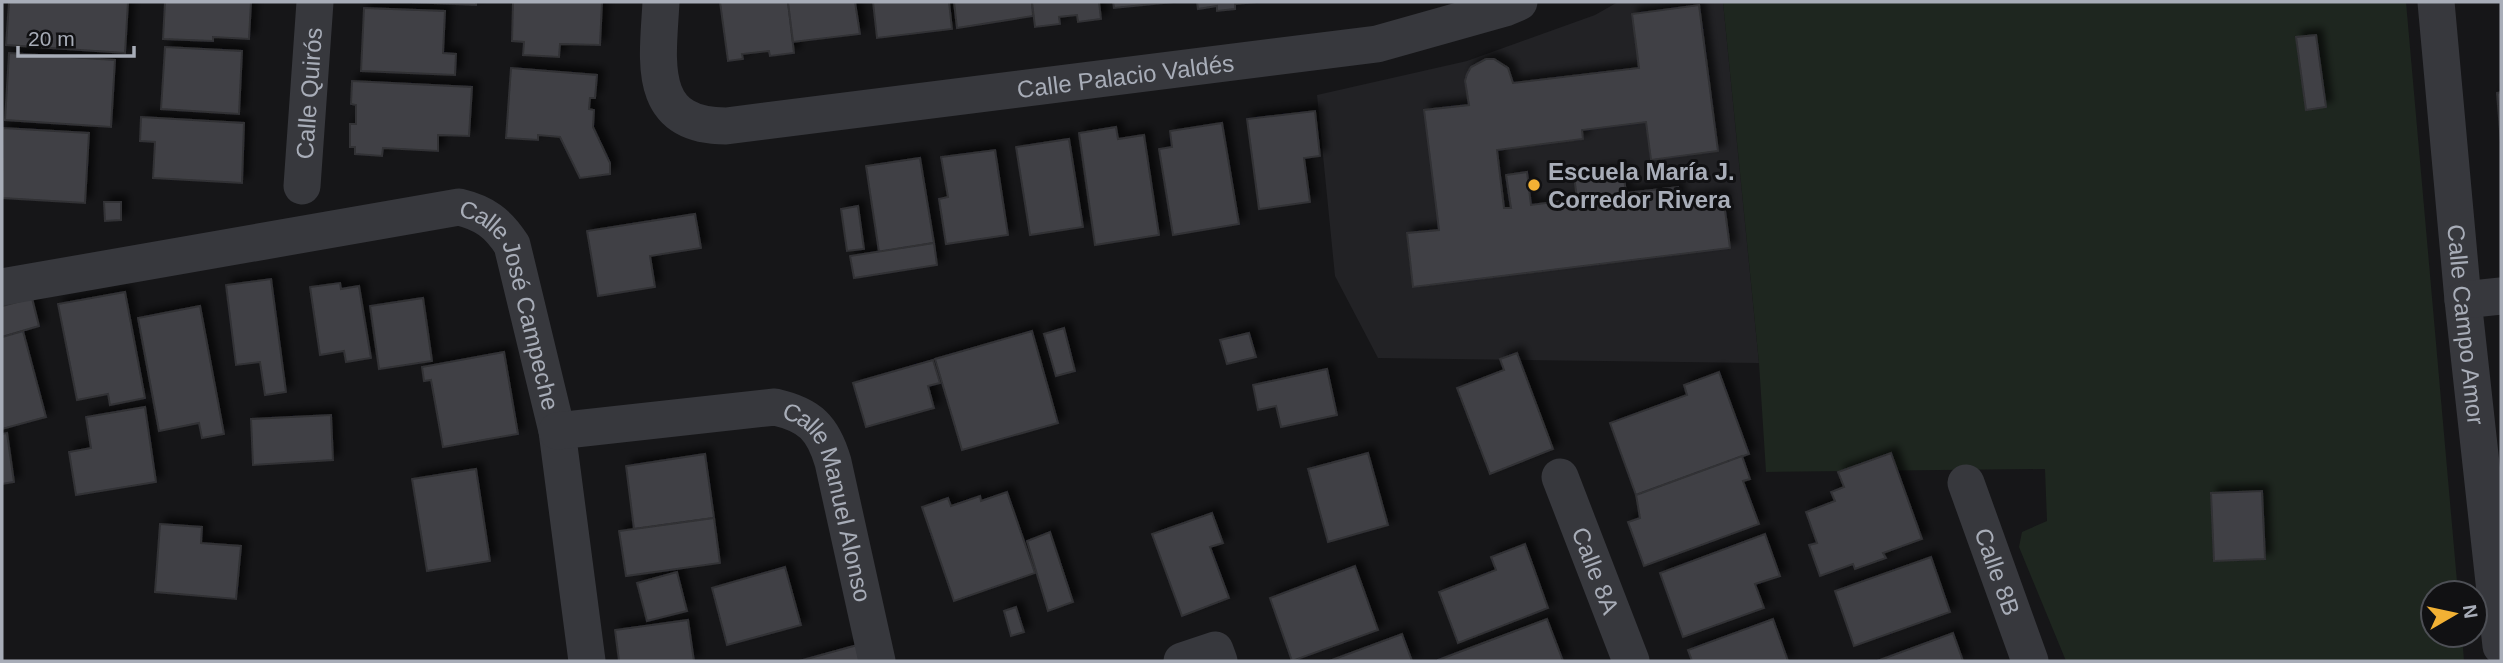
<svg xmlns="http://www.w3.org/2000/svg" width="2503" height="663" font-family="Helvetica,sans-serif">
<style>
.built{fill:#222225}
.green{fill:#1e261f}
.building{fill:#404145;stroke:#303034;stroke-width:2;filter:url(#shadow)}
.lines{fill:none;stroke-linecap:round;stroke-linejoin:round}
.street{stroke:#37383d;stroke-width:37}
.poi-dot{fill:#f2b134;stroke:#111113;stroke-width:2.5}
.labels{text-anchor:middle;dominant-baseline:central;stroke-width:6;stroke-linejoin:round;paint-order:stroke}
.street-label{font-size:24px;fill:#a8adb8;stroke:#111113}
.poi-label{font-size:24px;font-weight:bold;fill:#a8adb8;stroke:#111113;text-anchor:start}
</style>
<defs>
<filter id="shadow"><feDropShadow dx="6" dy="-6" stdDeviation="3.5" flood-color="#0009"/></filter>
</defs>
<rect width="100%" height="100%" fill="#161618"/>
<!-- built -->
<path class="built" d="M1618 2H1723L1759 363 1378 358 1335 276 1317 95 1467 61 1595 15Z"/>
<!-- green -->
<path class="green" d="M1723 2H2406L2458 593H2433V635H2462L2464 661H2066L2019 547 2022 532 2047 521 2045 469 1766 472 1759 363Z"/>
<!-- building -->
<g class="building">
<path d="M9 2H128L125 53 6 45Z"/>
<path d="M165 2H251L249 39 213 37V41L163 39Z"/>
<path d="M410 2H476V5Z"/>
<path d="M513 2H602L600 45 560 44 559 57 523 55 524 42 512 41Z"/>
<path d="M720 2H788L794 53 770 56 769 51 742 54 743 59 728 61Z"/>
<path d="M788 2H855L860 34 793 42Z"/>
<path d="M873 2H949L952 29 877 38Z"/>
<path d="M954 2H1032L1033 16 957 28Z"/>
<path d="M1032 2H1099L1101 19 1078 22 1077 15 1059 17 1060 24 1035 27Z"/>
<path d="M1113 2H1174L1114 8Z"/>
<path d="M1197 2H1257L1235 4V9L1217 11V6L1198 9Z"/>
<path d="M1699 5 1718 151 1651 160 1646 122 1582 130 1583 139 1497 150 1504 208H1511L1506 175 1527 172 1531 205 1577 199 1574 176 1623 170 1626 193 1678 187 1679 200 1723 195 1730 248 1413 287 1407 233 1439 230 1424 110 1469 105 1465 81 1467 74 1471 67 1486 59H1494L1508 68 1513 83 1639 68 1632 14Z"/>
<path d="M364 8 445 11 443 53 456 54 455 75 361 71Z"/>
<path d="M2316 35 2326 107 2306 110 2296 37Z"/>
<path d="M165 47 242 51 239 114 161 109Z"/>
<path d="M9 53 115 60 111 127 5 120Z"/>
<path d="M511 68 597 75 595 98H590L589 109 594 110 593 127 610 163V174L580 178 560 137 538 135V140L506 138Z"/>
<path d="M352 81 472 87 469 136 438 135V151L383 148 382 156 355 154V147H350V124H356V105L351 104Z"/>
<path d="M2501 92V143L2497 93Z"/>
<path d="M1315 111 1320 156 1304 158 1310 202 1259 209 1247 119Z"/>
<path d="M141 117 244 123 242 183 153 178 155 142 140 141Z"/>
<path d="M1222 123 1239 224 1173 235 1159 149 1172 147 1170 131Z"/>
<path d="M1116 127 1118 139 1144 135 1159 235 1095 245 1079 133Z"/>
<path d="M3 128 89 133 85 203 2 198Z"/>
<path d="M1069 139 1083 227 1030 235 1016 147Z"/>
<path d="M995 150 1008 235 946 244 939 199 948 197 941 157Z"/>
<path d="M920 158 934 243 879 252 866 166Z"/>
<path d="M104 202H121V220L105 221Z"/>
<path d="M858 206 864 249 847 251 841 209Z"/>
<path d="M695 214 701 248 650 256 655 287 598 296 587 231Z"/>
<path d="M934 243 937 265 854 278 850 256Z"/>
<path d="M271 279 286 392 265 395 260 362 236 365 226 285Z"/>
<path d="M340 283 341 289 359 286 371 358 346 362 344 351 320 355 310 287Z"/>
<path d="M125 292 145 398 110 405 108 394 77 400 58 304Z"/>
<path d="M32 298 39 326 2 337V306Z"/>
<path d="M423 298 432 361 379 369 370 306Z"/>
<path d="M200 306 224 434 202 438 199 423 159 431 138 318Z"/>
<path d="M1064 328 1075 371 1056 376 1044 334Z"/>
<path d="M23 331 46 417 2 429V337Z"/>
<path d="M1032 331 1058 423 962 450 935 359Z"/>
<path d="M1249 333 1256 357 1227 364 1220 340Z"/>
<path d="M504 352 518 434 443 447 431 380 424 381 422 367Z"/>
<path d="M1517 353 1553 449 1490 474 1457 388 1504 370 1500 359Z"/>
<path d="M933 360 940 383 928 386 934 408 866 427 853 383Z"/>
<path d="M1327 369 1337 415 1281 427 1276 406 1258 410 1253 385Z"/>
<path d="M1719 372 1749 454 1636 495 1610 423 1687 395 1684 385Z"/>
<path d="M145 407 156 482 76 495 69 452 91 448 86 417Z"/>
<path d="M331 415 333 460 253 465 251 419Z"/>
<path d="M7 433 14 482 2 484V434Z"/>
<path d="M1368 453 1388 525 1328 542 1308 469Z"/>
<path d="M1891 453 1922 539 1883 553 1886 558 1855 569 1853 564 1820 576 1809 545 1817 543 1806 512 1835 501 1831 492 1844 487 1838 472Z"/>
<path d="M705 454 714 518 634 529 626 466Z"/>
<path d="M1742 456 1750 479 1743 481 1759 524 1644 566 1628 522 1640 518 1636 495Z"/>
<path d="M476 469 490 561 427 571 412 479Z"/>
<path d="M2262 491 2265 559 2214 561 2211 493Z"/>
<path d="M1007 492 1035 573 954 601 922 507 948 498 951 506 980 496 981 501Z"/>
<path d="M1212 513 1223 543 1210 547 1229 598 1182 616 1152 534Z"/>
<path d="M714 518 720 563 626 576 619 531Z"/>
<path d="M160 524 202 527 201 543 241 546 236 599 155 592Z"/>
<path d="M1050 532 1073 602 1048 611 1027 541Z"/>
<path d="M1765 534 1780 576 1755 584 1764 608 1683 637 1660 573Z"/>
<path d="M1525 544 1548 608 1458 643 1439 592 1496 570 1491 557Z"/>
<path d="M1931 557 1950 612 1854 646 1835 591Z"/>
<path d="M1355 566 1378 630 1292 661 1270 598Z"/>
<path d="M785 567 801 625 727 645 712 588Z"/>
<path d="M677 572 687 611 647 621 637 583Z"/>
<path d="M1016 607 1024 632 1011 636 1004 611Z"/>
<path d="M1547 619 1563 661H1438V660Z"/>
<path d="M1773 619 1788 661H1692L1688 650Z"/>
<path d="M688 620 694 661H619L615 630Z"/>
<path d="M1953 633 1963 661H1877Z"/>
<path d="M1402 634 1412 661H1329Z"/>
<path d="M861 644 866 661H799Z"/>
</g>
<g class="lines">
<!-- street -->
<g class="street">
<path id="s1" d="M661 2C658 60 645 126 726 126L1377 44 1505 8 1519 2"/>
<path id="s2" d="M2436 2 2463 300 2501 646"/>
<path id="s3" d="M302 186 315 2"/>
<path id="s4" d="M2 287 459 207C484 213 498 223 512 245L557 431 587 661"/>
<path d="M2463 300 2501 296"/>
<path id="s5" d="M557 431 775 407C810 415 823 428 833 462L877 661"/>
<path id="s6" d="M1560 477 1631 661"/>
<path id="s7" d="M1966 483 2030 661"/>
<path d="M1182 661 1215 650 1219 661"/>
</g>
</g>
<!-- markers -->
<circle class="poi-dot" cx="1534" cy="185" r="7"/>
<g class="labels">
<!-- street labels -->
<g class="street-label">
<text stroke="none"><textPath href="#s1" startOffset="569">Calle Palacio Valdés</textPath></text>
<text stroke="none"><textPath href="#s3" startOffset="93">Calle Quirós</textPath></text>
<text stroke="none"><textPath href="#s4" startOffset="583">Calle José Campeche</textPath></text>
<text stroke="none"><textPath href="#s2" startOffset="324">Calle Campo Amor</textPath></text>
<text stroke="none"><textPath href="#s5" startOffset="338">Calle Manuel Alonso</textPath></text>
<text stroke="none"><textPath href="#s6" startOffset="100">Calle 8A</textPath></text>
<text stroke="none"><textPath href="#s7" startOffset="94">Calle 8B</textPath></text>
</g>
<!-- poi labels -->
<g class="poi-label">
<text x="1548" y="171">Escuela María J.<tspan x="1548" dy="28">Corredor Rivera</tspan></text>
</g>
</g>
<!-- border -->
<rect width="2503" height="663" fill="none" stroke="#a8adb8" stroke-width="7"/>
<!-- north arrow -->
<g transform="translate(2454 614) rotate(81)"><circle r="33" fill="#111113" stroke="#4d4f55" stroke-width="2"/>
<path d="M0-5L12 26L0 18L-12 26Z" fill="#f2b134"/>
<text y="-10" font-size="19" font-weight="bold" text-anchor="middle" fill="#a8adb8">N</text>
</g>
<!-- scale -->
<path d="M18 46v10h116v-10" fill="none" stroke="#a8adb8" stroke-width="3.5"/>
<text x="28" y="46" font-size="21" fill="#a8adb8" stroke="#111113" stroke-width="5" paint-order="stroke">20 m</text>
</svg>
